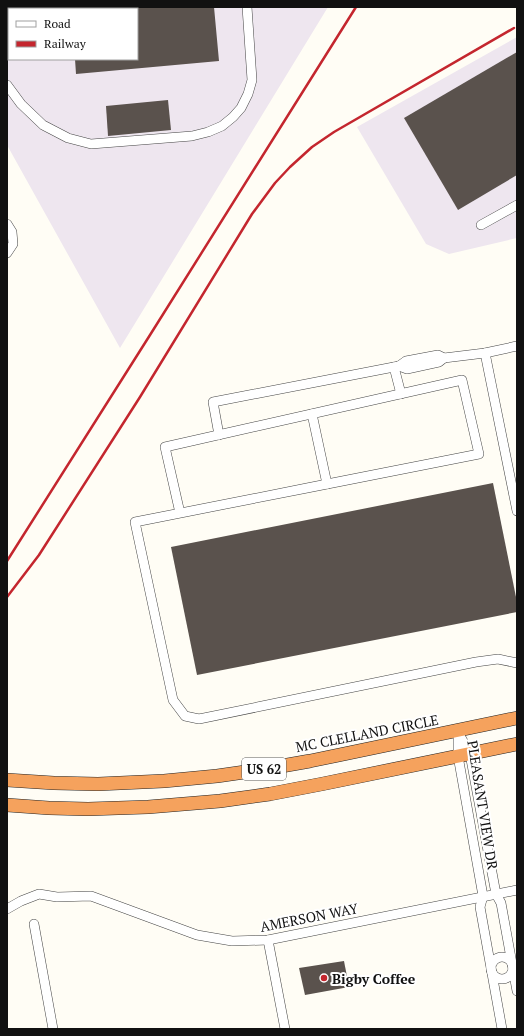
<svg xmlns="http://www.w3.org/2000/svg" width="524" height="1036" font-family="'PT Serif',serif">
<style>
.industrial{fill:#eee6ef;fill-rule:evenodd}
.building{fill:#5a524d}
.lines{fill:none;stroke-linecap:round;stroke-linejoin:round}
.minor-casing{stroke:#444;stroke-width:10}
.highway-casing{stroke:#222;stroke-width:14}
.minor{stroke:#fff;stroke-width:9}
.highway{stroke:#f5a25d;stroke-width:13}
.rail{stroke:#c4262e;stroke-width:2.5}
.poi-dot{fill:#c4262e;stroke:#fff;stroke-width:1.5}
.labels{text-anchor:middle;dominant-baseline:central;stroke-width:4;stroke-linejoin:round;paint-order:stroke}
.shield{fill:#fff;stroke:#585858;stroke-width:1}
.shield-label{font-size:13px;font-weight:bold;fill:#111}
.street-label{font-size:14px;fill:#111;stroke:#fff}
.poi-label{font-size:14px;font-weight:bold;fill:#111;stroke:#fff;text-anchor:start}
</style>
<rect width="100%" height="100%" fill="#fffdf5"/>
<!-- industrial -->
<g class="industrial">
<path d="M7 7H328L120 348 7 145ZM9 9H137V59H9Z"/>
<path d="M517 37V238L449 254 426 244 357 127Z"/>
</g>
<!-- building -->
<g class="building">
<path d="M137 7H214L219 61 76 74 75 59H137Z"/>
<path d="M517 52V175L458 210 404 118Z"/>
<path d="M168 100 171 130 108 136 106 106Z"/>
<path d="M493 483 517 602V612L197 675 171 547Z"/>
<path d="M344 961 349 987 305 995 299 968Z"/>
</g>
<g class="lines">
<defs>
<g id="minor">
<path d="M7 85 21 104 43 125 68 138 91 144 192 136 208 132 222 126 233 117 241 108 248 94 252 80 247 7"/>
<path d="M7 224 12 232 13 244 7 253"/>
<path d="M481 225 517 205"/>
<path d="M485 353 517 511"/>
<path d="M438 355 444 358 439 362 407 369 399 366 406 361Z"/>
<path d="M444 358 485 353 517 346"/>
<path d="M394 367 401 394"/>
<path d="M312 414 327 484"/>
<path d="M219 435 213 402 399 366"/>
<path d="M180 513 165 447 462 380 479 454C364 477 250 499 135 522L173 700 185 716 199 719 476 662 498 659 517 663"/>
<path d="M458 731V756L483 896 480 907 502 1029"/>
<path d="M459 734 470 754 496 894 501 903 517 991"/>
<path d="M7 909 21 901 39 894 57 897 91 896 197 935 232 941 268 940 517 890"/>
<path d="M34 924 53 1029"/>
<path d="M268 940 285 1029"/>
<circle cx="502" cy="968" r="11"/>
</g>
<g id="highway">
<path d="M7 780 54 783 98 784 164 781 217 776 259 770 310 761 517 718"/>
<path d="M7 805 49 808 88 809 148 807 220 801 270 794 322 784 517 744"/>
</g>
</defs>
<!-- minor casing -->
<use href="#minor" class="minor-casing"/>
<!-- highway casing -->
<use href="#highway" class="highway-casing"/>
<!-- minor -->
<use href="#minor" class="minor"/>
<!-- highway -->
<use href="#highway" class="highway"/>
<!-- rail -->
<g class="rail">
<path d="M7 561 150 335 356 7"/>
<path d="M7 597 39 555 140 397 252 214 275 183 290 167 312 147 334 132 514 28"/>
</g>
</g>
<!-- markers -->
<circle class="poi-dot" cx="324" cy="978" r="4"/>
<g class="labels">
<!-- shield labels -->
<rect class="shield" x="242" y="758" width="44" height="22" rx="3"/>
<g class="shield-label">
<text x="264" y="769">US 62</text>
</g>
<!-- street labels -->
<g class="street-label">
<text transform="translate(367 733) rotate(-11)">MC CLELLAND CIRCLE</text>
<text transform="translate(483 805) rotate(81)">PLEASANT VIEW DR</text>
<text transform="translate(309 917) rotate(-11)">AMERSON WAY</text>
</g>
<!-- poi labels -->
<g class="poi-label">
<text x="332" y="978">Bigby Coffee</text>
</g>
</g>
<!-- border -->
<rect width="524" height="1036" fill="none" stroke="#111111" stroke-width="16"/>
<!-- legend -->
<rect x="8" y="8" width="130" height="52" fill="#ffffff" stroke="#a0a0a0"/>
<rect x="16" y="21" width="20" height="6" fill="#ffffff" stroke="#a0a0a0"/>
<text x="44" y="28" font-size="12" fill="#111111">Road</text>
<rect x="16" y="41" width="20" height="6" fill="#c4262e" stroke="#a0a0a0"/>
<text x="44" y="48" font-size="12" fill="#111111">Railway</text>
</svg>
